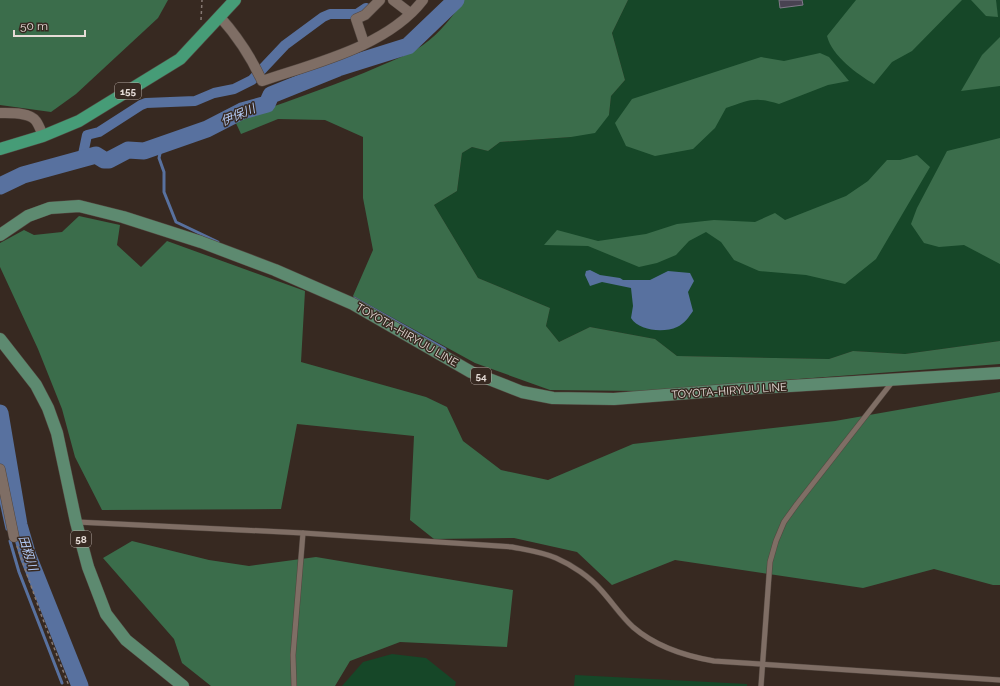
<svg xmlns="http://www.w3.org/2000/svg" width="1000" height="686" font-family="Raleway,'Noto Sans JP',sans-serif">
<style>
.green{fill:#164728}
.forest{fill:#3b6d4b}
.water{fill:#58719f}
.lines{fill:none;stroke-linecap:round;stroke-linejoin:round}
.stream{stroke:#58719f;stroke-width:3}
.canal{stroke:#58719f;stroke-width:10}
.river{stroke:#58719f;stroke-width:17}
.building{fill:#494352;stroke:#817a8a}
.lane-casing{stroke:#52463f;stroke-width:6}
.street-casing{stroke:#52463f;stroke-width:11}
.primary-casing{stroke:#52463f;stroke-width:13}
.highway-casing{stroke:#52463f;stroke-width:13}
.path{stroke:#867973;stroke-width:1.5;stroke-dasharray:3 3;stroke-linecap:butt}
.lane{stroke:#7f6e65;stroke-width:5}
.street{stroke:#7f6e65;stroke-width:10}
.primary{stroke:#5d8a70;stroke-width:12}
.highway{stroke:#469c77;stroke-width:12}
.labels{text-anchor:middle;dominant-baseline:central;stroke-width:3;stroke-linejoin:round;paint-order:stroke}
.shield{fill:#372921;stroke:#b2a6a0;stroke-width:1}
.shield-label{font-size:10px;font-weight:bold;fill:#e6dcd7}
.street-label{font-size:11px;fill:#e6dcd7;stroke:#372921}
.water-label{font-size:12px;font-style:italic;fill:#b1c8f3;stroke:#372921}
</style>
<rect width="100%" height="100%" fill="#372921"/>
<!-- green -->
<g class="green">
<path d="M628 0H1000V341L905 354 853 351 829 359 677 356 655 339 590 327 559 342 546 326 550 308 478 278 434 205 457 191 462 153 472 147 488 151 500 142 571 137 609 115 611 96 625 80 612 33Z"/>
<path d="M392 654 426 658 456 682 455 686H342L363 662Z"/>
<path d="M575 675 747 684V686H574Z"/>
</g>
<!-- forest -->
<g class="forest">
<path d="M0 0H168L158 18 76 94 51 112 0 105Z"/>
<path d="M464 0H628L612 33 625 80 611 96 609 115 595 133 571 137 500 142 488 151 472 147 462 153 457 191 434 205 478 278 550 308 546 326 559 342 590 327 655 339 677 356 829 359 853 351 905 354 1000 341V364L640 391 550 390 475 363 353 296 373 250 363 198V137L325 120 278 119 241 134 235 121C283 102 332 87 380 66 394 60 410 54 423 45 440 33 453 16 464 0Z"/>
<path d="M856 0H962L912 51 892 62 874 84C857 74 832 56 827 36Z"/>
<path d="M971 0H996L998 17 986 16Z"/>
<path d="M1000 37V86L961 91 982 55Z"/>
<path d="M820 53 829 57 849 81 828 85 779 104C755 96 749 100 726 108L715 128 693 149 655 156 626 146 615 123 632 99 761 57 784 61Z"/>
<path d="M1000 138V264L964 245 939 247 924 243 911 224 917 208 947 151Z"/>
<path d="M917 155 930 167 876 259 845 284 806 275 759 271 734 260 721 242 706 232 689 241 676 255 657 263 639 267 588 246 544 245 557 230 598 241 646 234 677 224 714 220 755 222 775 213 785 220 846 196 868 181 887 160H900Z"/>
<path d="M79 216 120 225 117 245 141 267 167 241 305 291 301 362 426 397 447 407 463 441 501 470 548 480 633 444 835 421 1000 392V585H993L934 569 863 588 675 560 612 585 577 552 514 538 434 539 410 520 414 436 297 424 281 509 102 510 75 457 62 409 38 349 0 267V243L24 230 34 235 62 232Z"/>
<path d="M132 541 209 560 249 566 316 557 513 590 507 647 400 642 350 661 335 686H211L182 663 174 639 103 558Z"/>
</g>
<!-- water -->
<path class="water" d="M590 270 600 275 620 278 623 280H650L668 271 690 273 694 281 688 292 693 311C689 317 684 324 677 327 664 333 639 331 631 318L633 306 631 288 602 282 590 286 585 275 586 271Z"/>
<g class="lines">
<!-- stream -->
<g class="stream">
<path d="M162 145 159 158 164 172V192L176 222 218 242"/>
<path d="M354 298 445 349"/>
<path d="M0 497 7 529"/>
<path d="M10 541 19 572 62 683"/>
</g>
<!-- canal -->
<path class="canal" d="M82 159 87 135 99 132 141 105 146 103 195 101 214 93 234 89 252 80 285 45 323 17 330 14H357L366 8"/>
<!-- river -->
<g class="river">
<path d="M0 186 23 175 96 155 104 160H109L128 150 144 151 207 129 242 111 267 104 271 95 338 68 408 46 456 0"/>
<path d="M0 413 19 525 28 556 80 686"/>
</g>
</g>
<!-- building -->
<path class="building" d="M779 0H802L803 5 780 8Z"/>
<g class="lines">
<defs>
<g id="lane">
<path d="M77 522 303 533 512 547C527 550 542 552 556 558 572 565 590 577 601 590 612 602 621 616 633 627 656 647 685 656 714 661L1000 680"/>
<path d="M294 686 293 655 303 533"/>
<path d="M761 686 770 562 776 541 784 522 797 504 893 381"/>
</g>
<g id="street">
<path d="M393 0 410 13"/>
<path d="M220 17C238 37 251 57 262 81 315 63 388 46 423 0"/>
<path d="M364 43 356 19 365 15 380 0"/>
<path d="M0 113C10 113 30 112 36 121 39 125 41 131 43 136"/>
<path d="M0 469 14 537"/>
</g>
<g id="primary">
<path d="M0 235 28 216 50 208 79 206 123 217 201 242 275 270 353 304 471 372 522 392 553 398 614 399 741 389 1000 373"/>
<path d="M0 339 36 385 48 408 57 433 76 522 88 567 106 614 126 640 183 686"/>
</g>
<path id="highway" d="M0 149 43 136 79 121 180 59 235 0"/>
</defs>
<!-- lane casing -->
<use href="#lane" class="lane-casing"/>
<!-- street casing -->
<use href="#street" class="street-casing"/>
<!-- primary casing -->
<use href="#primary" class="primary-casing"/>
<!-- highway casing -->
<use href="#highway" class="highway-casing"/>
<!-- path -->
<g class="path">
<path d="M201 20 202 0"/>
<path d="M17 546 42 617 69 686"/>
</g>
<!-- lane -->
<use href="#lane" class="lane"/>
<!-- street -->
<use href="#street" class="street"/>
<!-- primary -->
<use href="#primary" class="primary"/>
<!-- highway -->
<use href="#highway" class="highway"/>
</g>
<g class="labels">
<!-- shield labels -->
<g class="shield">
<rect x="115" y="83" width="26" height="16" rx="3"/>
<rect x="471" y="368" width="20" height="16" rx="3"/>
<rect x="71" y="531" width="20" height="16" rx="3"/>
</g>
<g class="shield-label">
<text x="128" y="91">155</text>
<text x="481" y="376">54</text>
<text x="81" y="539">58</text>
</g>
<!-- street labels -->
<g class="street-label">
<text transform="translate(407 335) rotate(30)">TOYOTA-HIRYUU LINE</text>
<text transform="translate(729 391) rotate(-4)">TOYOTA-HIRYUU LINE</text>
</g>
<!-- water labels -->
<g class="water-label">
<text transform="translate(238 115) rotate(-23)">伊保川</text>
<text transform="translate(28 553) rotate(72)">田籾川</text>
</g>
</g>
<!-- scale -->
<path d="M14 30v6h71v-6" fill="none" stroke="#e6dcd7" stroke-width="2"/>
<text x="20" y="30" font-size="12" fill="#e6dcd7" stroke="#372921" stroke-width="3" paint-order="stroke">50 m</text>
</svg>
